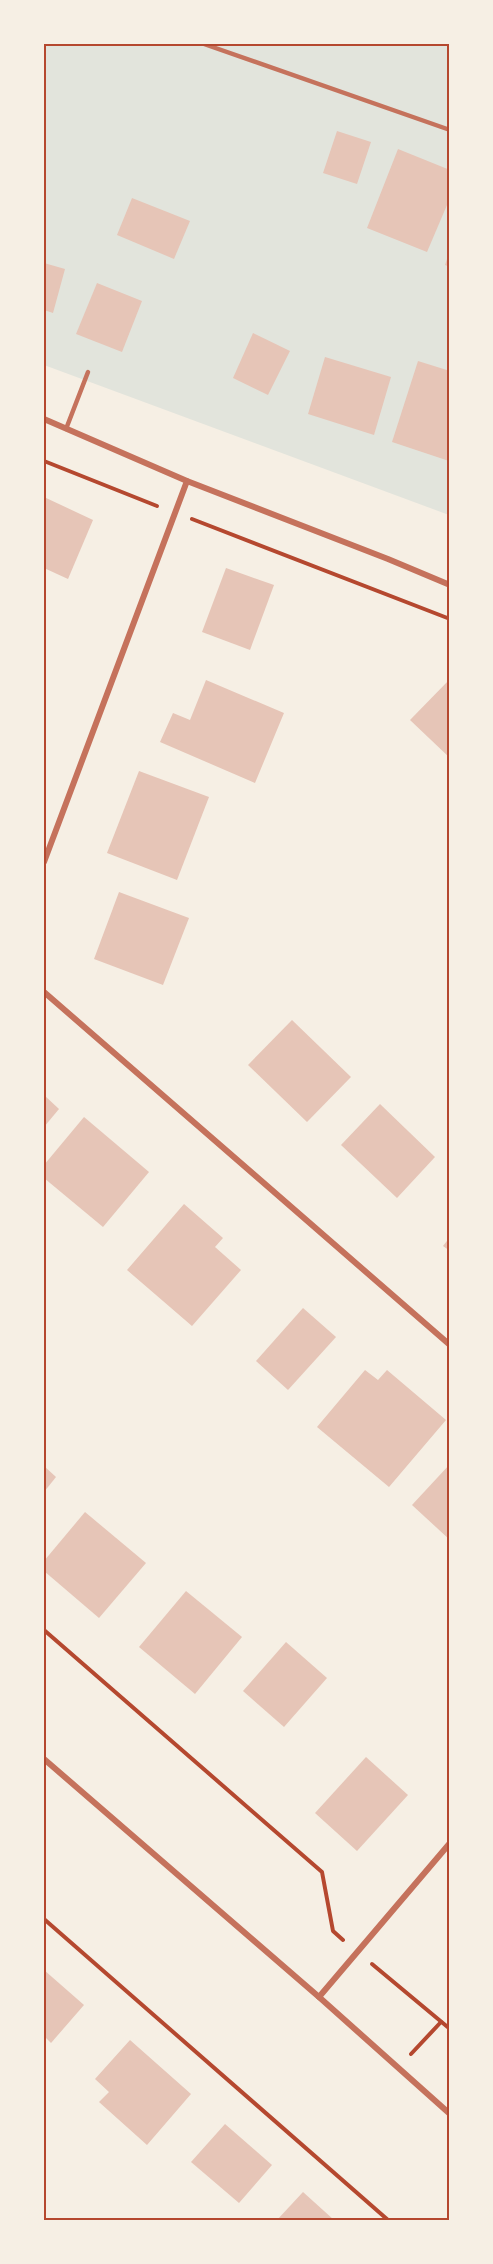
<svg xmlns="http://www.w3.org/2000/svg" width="493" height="2264" font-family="'Exo 2',sans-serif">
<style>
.green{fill:#e2e4dc}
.building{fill:#e6c5b7}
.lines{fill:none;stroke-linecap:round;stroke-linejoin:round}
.path{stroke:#b5482f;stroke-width:4}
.service{stroke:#c5725c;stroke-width:4.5}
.minor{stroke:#c5725c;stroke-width:6}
.neatline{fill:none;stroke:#b5482f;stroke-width:2}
</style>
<rect width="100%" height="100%" fill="#f6efe4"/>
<!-- green -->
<path class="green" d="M44 44H449V515L44 365Z"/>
<!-- building -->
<g class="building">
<path d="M337 131 371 142 357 184 323 173Z"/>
<path d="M398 149 450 170V198L427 252 367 228Z"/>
<path d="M132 198 190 221 174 259 117 235Z"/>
<path d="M449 253H450V267L445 265Z"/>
<path d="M44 263 65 269 53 313 44 310Z"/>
<path d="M97 283 142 301 122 352 76 334Z"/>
<path d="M253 333 290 351 268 395 233 378Z"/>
<path d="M325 357 391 377 374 435 308 414Z"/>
<path d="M418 361 450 371 449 461 392 442Z"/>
<path d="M44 497 93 520 68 579 44 568Z"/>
<path d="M226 568 274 585 250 650 202 632Z"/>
<path d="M450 679V758L410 720Z"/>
<path d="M206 680 284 713 255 783 160 742 173 713 190 720Z"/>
<path d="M139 771 209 797 177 880 107 853Z"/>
<path d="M119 892 189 918 163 985 94 959Z"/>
<path d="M292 1020 351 1077 307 1122 248 1065Z"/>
<path d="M44 1095 59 1109 44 1127Z"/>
<path d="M380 1104 435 1157 397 1198 341 1145Z"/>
<path d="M84 1117 149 1172 103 1227 44 1178V1165Z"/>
<path d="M184 1204 223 1238 215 1247 241 1270 192 1326 127 1270Z"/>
<path d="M450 1237V1251L443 1246Z"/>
<path d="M303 1308 336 1337 288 1390 256 1361Z"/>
<path d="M365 1370 378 1380 387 1370 446 1420 389 1487 317 1427Z"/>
<path d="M450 1464V1540L412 1505Z"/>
<path d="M44 1466 56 1477 44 1492Z"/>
<path d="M85 1512 146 1563 99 1618 44 1571V1561Z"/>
<path d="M186 1591 242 1637 195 1694 139 1647Z"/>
<path d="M286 1642 327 1678 284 1727 243 1691Z"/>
<path d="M366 1757 408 1795 357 1851 315 1813Z"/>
<path d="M44 1970 84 2005 51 2043 44 2036Z"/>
<path d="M130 2040 191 2094 147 2145 99 2102 109 2092 95 2079Z"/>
<path d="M225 2124 272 2165 239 2203 191 2162Z"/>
<path d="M303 2192 334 2220H277Z"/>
</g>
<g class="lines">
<!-- path -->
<g class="path">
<path d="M44 461 157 506"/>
<path d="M192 519 450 619"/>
<path d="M44 1630 322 1872 333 1931 343 1940"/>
<path d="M44 1919 388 2220"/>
<path d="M372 1964 450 2029"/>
<path d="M411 2054 441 2022"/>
</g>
<!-- service -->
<g class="service">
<path d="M204 44 450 130"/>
<path d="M66 429 88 372"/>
</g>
<!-- minor -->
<g class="minor">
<path d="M44 419 187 481 388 559 450 585"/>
<path d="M44 862 187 481"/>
<path d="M44 992 450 1345"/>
<path d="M44 1759 319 1997 450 2114"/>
<path d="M319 1997 450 1843"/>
</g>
</g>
<!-- border -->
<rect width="493" height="2264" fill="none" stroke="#f6efe4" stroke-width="90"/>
<rect x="45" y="45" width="403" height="2174" class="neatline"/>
</svg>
